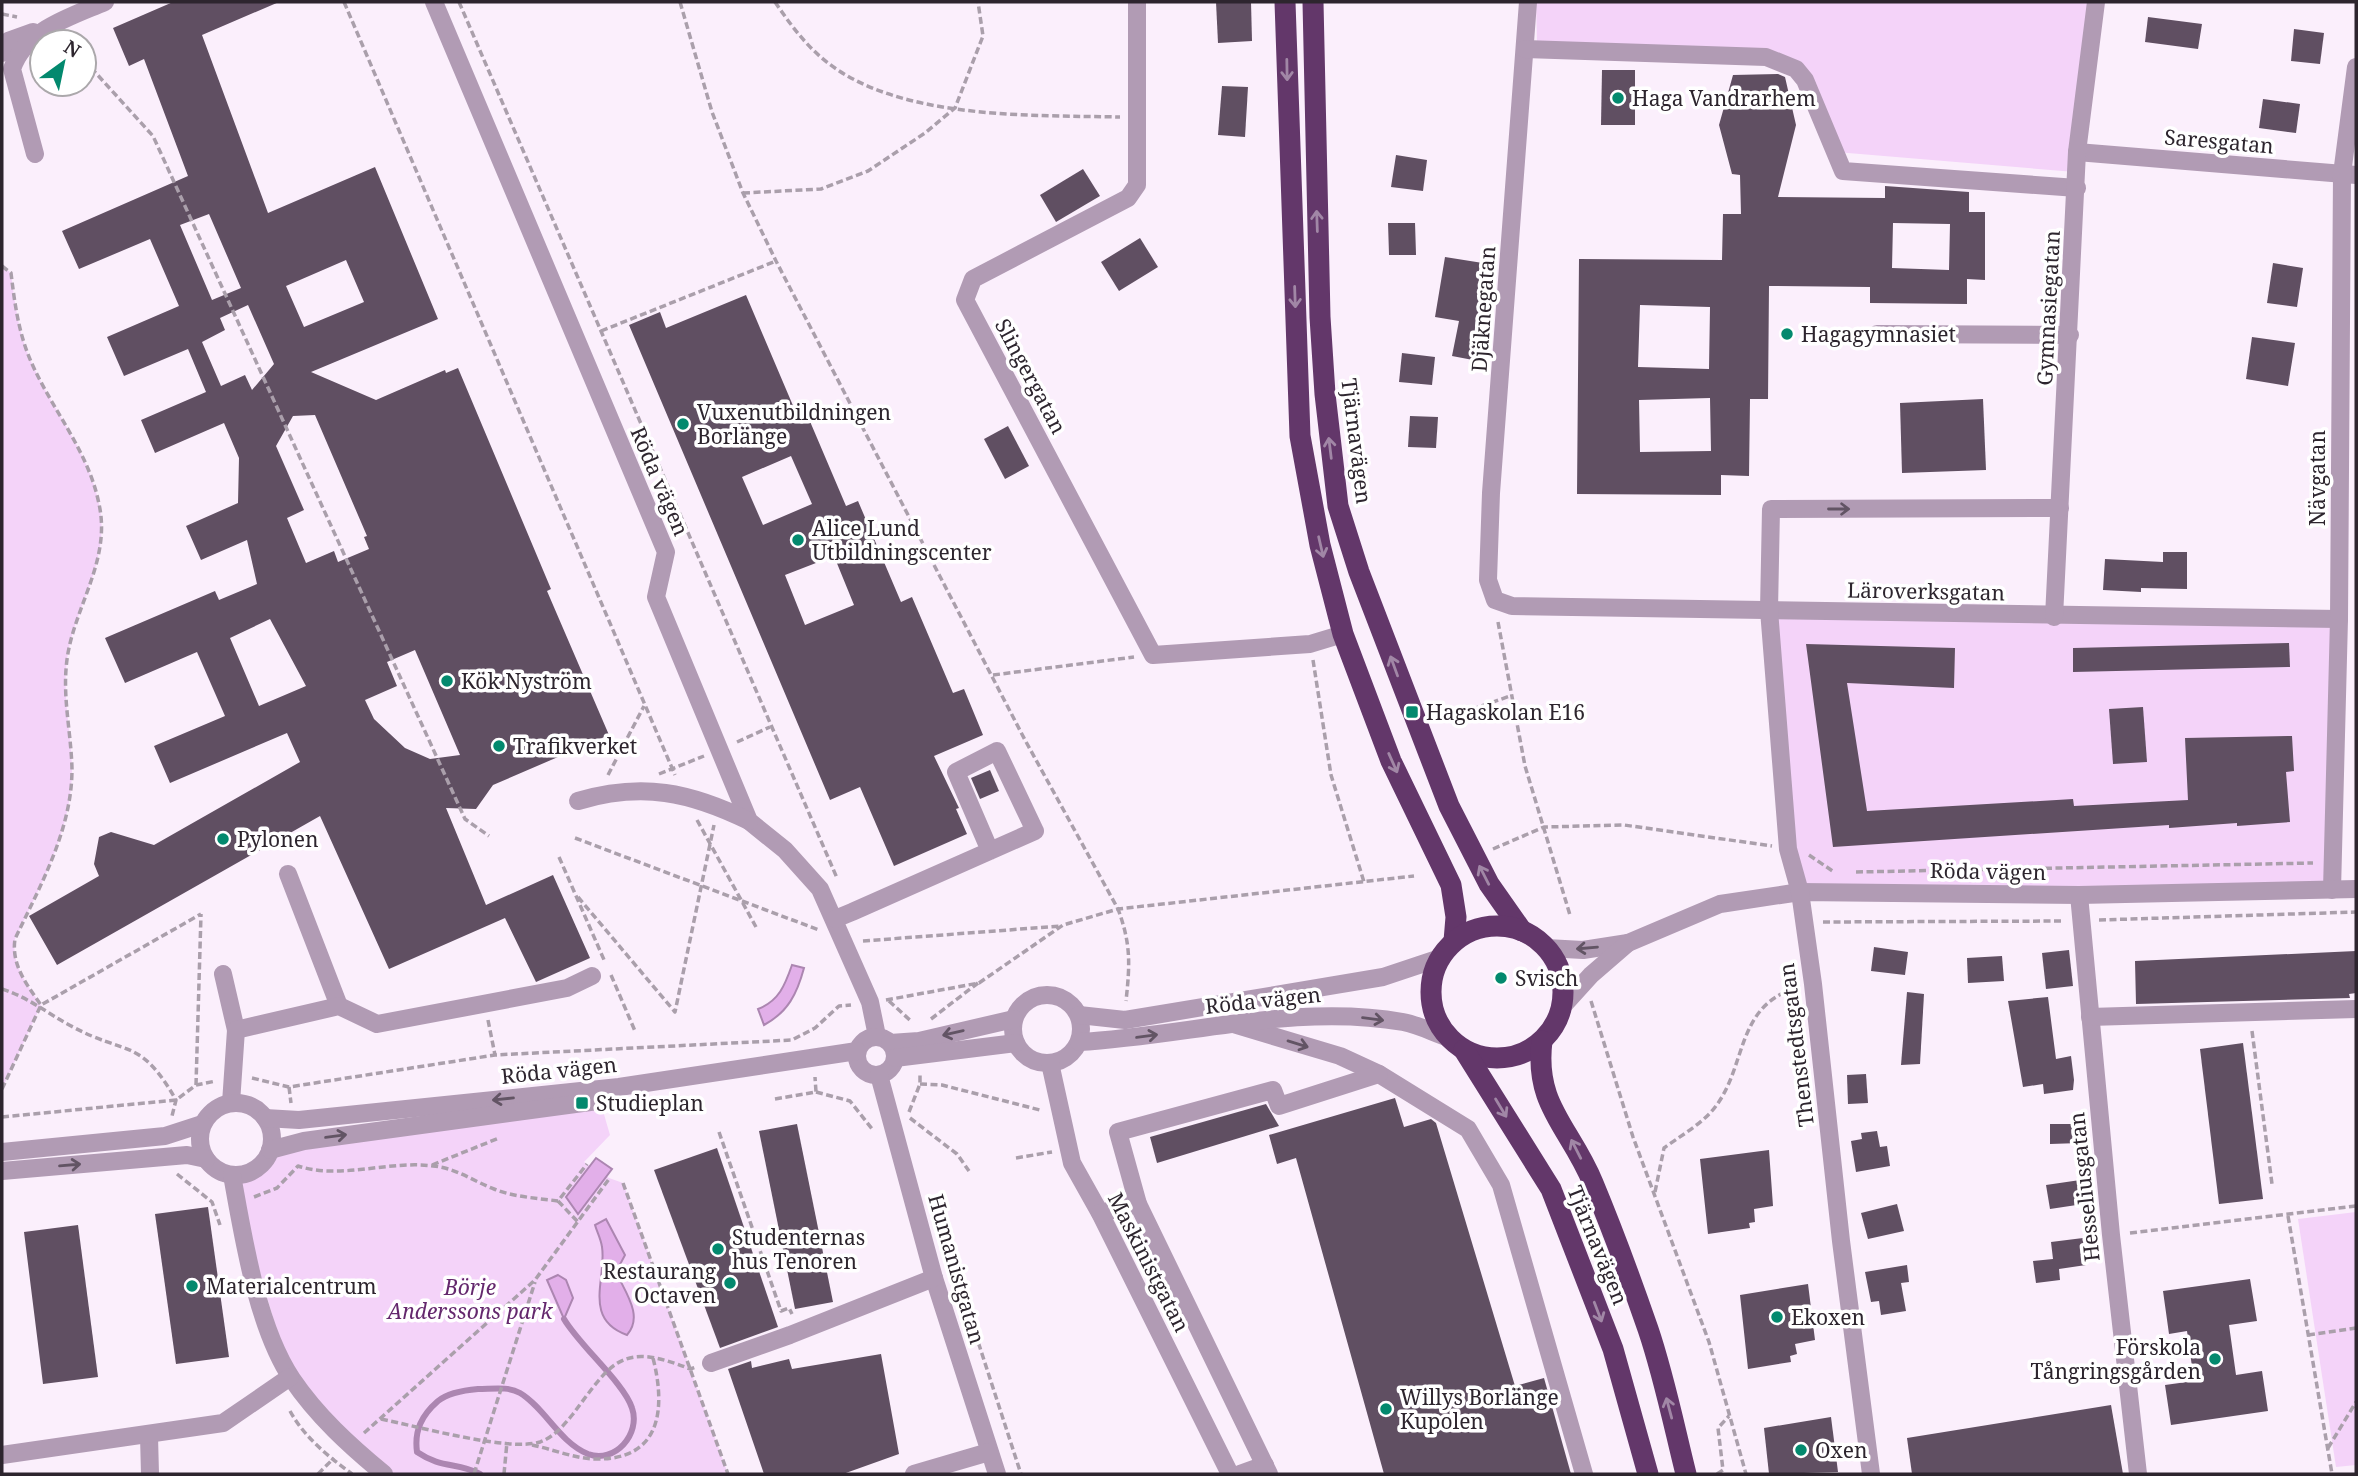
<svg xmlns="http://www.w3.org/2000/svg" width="2358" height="1476" font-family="'Noto Serif',serif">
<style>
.green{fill:#f4d3f9}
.water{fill:#e2afe9;stroke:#ac86b1;stroke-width:2}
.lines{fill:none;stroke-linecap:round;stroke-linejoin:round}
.stream{stroke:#ac86b1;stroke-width:6}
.building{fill:#604f62;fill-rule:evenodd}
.path{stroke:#aa9fab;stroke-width:3.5;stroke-dasharray:7 3.5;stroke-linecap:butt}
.minor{stroke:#b19bb4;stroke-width:18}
.highway{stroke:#63376a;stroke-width:21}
.oneway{stroke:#a187a6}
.oneway2{stroke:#625464}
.poi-dot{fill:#03896e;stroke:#fff;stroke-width:2.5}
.labels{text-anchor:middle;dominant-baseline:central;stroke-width:7;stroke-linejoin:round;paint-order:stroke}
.poi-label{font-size:21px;fill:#2d252e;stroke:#fff;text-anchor:start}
.street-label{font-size:21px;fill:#2d252e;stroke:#fff}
.park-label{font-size:21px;font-style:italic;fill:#64286d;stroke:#fff}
</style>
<rect width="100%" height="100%" fill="#fbeffc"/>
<!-- green -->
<g class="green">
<path d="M1536 2H2094L2075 172 1836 152 1797 69 1765 57 1537 43Z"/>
<path d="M2 266 11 273C15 306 19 336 33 366 54 412 89 453 99 504 111 558 77 603 68 653 61 693 71 729 72 769 72 830 40 886 15 939 11 965 27 985 41 1005L2 1089Z"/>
<path d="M1769 610 2339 619 2332 890 1800 892Z"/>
<path d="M601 1104 610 1135 584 1162 609 1178 623 1183 728 1474H384L290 1377 232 1175 257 1168 270 1150Z"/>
<path d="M2356 1212V1465L2336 1467 2298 1219Z"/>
</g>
<!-- water -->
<g class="water">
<path d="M792 965 804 968C797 994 788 1012 764 1025L758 1009C779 1001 785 985 792 965Z"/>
<path d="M596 1158 612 1169 578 1214 566 1197Z"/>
<path d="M606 1219 625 1255 616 1272C625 1292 644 1316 627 1335 582 1319 607 1278 602 1247 601 1239 597 1232 595 1225Z"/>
<path d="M558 1275 566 1280 573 1298 564 1319 547 1280Z"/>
</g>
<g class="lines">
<!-- stream -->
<path class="stream" d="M480 1474C457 1462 442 1469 417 1452 414 1430 422 1415 438 1401 448 1393 466 1390 478 1389 492 1389 508 1386 520 1393 545 1408 559 1442 588 1454 615 1464 641 1434 632 1408 624 1383 579 1345 564 1319"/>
</g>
<!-- building -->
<g class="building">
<path d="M173 2H279L202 35 268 213 375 167 438 319 311 372 376 400 445 370 446 373 458 368 551 589 547 591 609 735 493 785 476 809 446 808 486 905 553 875 590 958 536 982 505 918 389 969 320 816 57 965 29 916 99 876 94 864 99 837 111 832 154 845 300 762 287 733 170 783 154 746 225 716 197 652 125 683 105 638 215 591 219 600 257 584 247 540 201 560 186 526 238 503 239 458 224 423 155 453 141 420 206 392 188 349 124 376 107 337 179 306 150 239 79 269 62 231 188 176 144 59 129 66 113 28ZM209 214 241 288 212 300 180 225ZM346 260 364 302 304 327 286 286ZM248 305 274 364 252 390 245 375 221 386 202 342 225 330 220 318ZM315 415 367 536 364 537 369 549 338 562 334 551 306 563 287 518 304 510 276 446 293 416ZM270 619 306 686 259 706 230 638ZM415 650 460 755 430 759 405 748 374 719 365 700 397 686 387 662Z"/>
<path d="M1216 2H1251L1252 41 1218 43Z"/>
<path d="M2148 17 2202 24 2198 49 2145 42Z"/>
<path d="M2294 29 2324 33 2320 64 2291 61Z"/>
<path d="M1602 70H1635V125H1601Z"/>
<path d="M1778 74 1785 77 1796 125 1778 197 1885 198V186L1969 192V212H1985V280L1967 279V304L1870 303V287L1769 286 1768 399H1750L1749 476 1721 475V495L1577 494 1579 259 1722 260 1723 214H1741L1740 175 1732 174 1719 125 1733 75ZM1893 223 1950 224 1949 270 1892 268ZM1640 305 1710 307 1709 369 1638 367ZM1710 398 1711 451 1640 452 1639 400Z"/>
<path d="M1222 86 1248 87 1245 137 1218 135Z"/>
<path d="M2263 99 2300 104 2296 133 2259 128Z"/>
<path d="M1396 155 1427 160 1423 191 1391 187Z"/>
<path d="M1083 169 1100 196 1056 222 1040 195Z"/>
<path d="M1388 223H1415L1416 255H1389Z"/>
<path d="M1140 238 1158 267 1119 291 1101 262Z"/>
<path d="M1445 257 1489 264 1473 360 1452 356 1459 321 1435 317Z"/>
<path d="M2273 263 2303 268 2297 307 2267 303Z"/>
<path d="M746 295 794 408 803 405 846 506 858 501 901 602 912 597 953 693 964 689 983 735 934 756 959 808 956 809 967 834 894 866 860 787 830 800 629 325 660 312 666 328ZM791 456 812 504 763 525 742 477ZM834 556 854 605 805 625 785 575Z"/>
<path d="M2252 337 2295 343 2288 386 2246 379Z"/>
<path d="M1402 353 1435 357 1432 385 1399 382Z"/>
<path d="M1983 399 1986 470 1902 473 1900 403Z"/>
<path d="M1410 416 1438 417 1436 448 1408 447Z"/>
<path d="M1008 426 1029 466 1005 479 984 439Z"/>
<path d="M2163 552H2187V589L2141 588V592L2103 590 2105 559 2163 562Z"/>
<path d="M2289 643 2290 667 2073 672V648Z"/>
<path d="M1806 644 1955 648 1954 688 1847 683 1867 811 2073 799 2074 806 2188 800 2185 738 2292 736 2294 771 2286 772 2290 822 2237 826V823L2169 828V825L1833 847Z"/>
<path d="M2143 707 2147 762 2113 764 2109 709Z"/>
<path d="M990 770 999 791 980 799 971 778Z"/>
<path d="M1874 947 1908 952 1905 975 1871 971Z"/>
<path d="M2069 950 2073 986 2046 989 2042 953Z"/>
<path d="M2356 951V993L2349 994 2350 998 2136 1004 2135 961Z"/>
<path d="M2002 956 2004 981 1968 983 1967 958Z"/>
<path d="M1907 992 1924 994 1920 1064 1901 1065Z"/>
<path d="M2048 997 2056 1059 2071 1056 2074 1080 2073 1090 2044 1094 2043 1084 2023 1087 2008 1001Z"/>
<path d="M2243 1043 2263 1199 2219 1204 2200 1049Z"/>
<path d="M1866 1074 1868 1103 1848 1104 1847 1075Z"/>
<path d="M1395 1098 1404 1127 1431 1119 1436 1123 1515 1386 1544 1378 1571 1474H1384L1296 1158 1277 1164 1269 1135Z"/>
<path d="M1266 1104 1279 1126 1157 1163 1150 1137Z"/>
<path d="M797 1124 833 1302 795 1309 759 1131Z"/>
<path d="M2050 1124H2079L2080 1143 2050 1144Z"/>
<path d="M1877 1131 1880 1147 1887 1146 1890 1166 1856 1172 1851 1141 1862 1139 1861 1133Z"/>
<path d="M717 1148 778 1327 720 1348 654 1170Z"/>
<path d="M1769 1150 1773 1206 1754 1209 1755 1222 1749 1223 1750 1228 1708 1234 1700 1159Z"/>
<path d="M2087 1179 2090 1203 2050 1209 2046 1185Z"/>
<path d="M1897 1204 1904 1231 1868 1239 1861 1213Z"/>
<path d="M208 1207 229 1357 176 1364 155 1214Z"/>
<path d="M78 1225 98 1377 43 1384 24 1232Z"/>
<path d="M2083 1238 2086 1265 2059 1269 2060 1280 2036 1283 2033 1261 2053 1259 2051 1242Z"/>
<path d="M1907 1265 1909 1282 1901 1283 1906 1311 1881 1315 1879 1301 1871 1302 1865 1272Z"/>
<path d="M2250 1279 2257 1321 2229 1325 2236 1375 2262 1371 2268 1411 2171 1425 2165 1385 2194 1381 2187 1331 2169 1334 2163 1291Z"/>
<path d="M1808 1284 1815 1340 1795 1344 1797 1354 1790 1356 1791 1362 1748 1369 1740 1295Z"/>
<path d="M881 1354 899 1454 843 1474H764L728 1369 751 1361 752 1368 789 1359 792 1369Z"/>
<path d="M2111 1405 2123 1474H1912L1907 1438Z"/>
<path d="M1831 1417 1838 1472 1769 1474 1764 1428Z"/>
</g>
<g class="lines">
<!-- path -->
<g class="path">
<path d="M344 2 675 775"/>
<path d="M459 2 837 878"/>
<path d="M680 2 712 112 743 193 776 261 1025 740 1118 909C1131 944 1130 964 1126 1001"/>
<path d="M775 2C790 24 806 46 828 63 902 120 1031 115 1120 117"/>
<path d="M2 14 17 17"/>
<path d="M84 60 153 136 465 819 489 836"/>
<path d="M743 193 821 189 868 171 925 133 955 108 983 36 978 2"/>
<path d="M2 266 11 273C15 306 19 336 33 366 54 412 89 453 99 504 111 558 77 603 68 653 61 693 71 729 72 769 72 830 40 886 15 939 11 965 27 985 41 1005"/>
<path d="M601 331 776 261"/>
<path d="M1498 622 1525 766 1570 915"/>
<path d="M1313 660 1331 775 1364 882"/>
<path d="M993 675 1134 657"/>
<path d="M1442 720 1510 696"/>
<path d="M737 742 770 727"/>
<path d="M659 774 704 756"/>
<path d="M608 775 644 706"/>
<path d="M697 820 756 927"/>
<path d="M575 838 819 930"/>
<path d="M1493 849 1544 827 1624 825 1772 846"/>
<path d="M1809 855 1834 872"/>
<path d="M559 857 605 962"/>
<path d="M1856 872 2313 863"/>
<path d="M578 897 675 1012 714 825"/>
<path d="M2099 920 2356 912"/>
<path d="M1823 922 2064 921"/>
<path d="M863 941 1061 926"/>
<path d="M611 975 635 1031"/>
<path d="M2 989C30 998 48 1014 73 1027 127 1056 140 1037 176 1100L172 1116"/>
<path d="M886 1000 979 983 1063 925 1118 909 1414 876"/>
<path d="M889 1001 912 1022"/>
<path d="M1591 1001 1633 1137 1709 1342 1746 1474"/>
<path d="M931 1019 978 983"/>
<path d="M488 1020 495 1055"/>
<path d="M2252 1031 2272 1184"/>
<path d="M252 1078 289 1087 495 1055 792 1040 815 1028 839 1006 851 1005"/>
<path d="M920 1084 942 1085 1040 1110"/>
<path d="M196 1085 201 914"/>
<path d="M289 1087 291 1103"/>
<path d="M2 1089 41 1005 201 914"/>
<path d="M816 1092 850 1101 873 1130"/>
<path d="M775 1099 816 1092 815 1077"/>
<path d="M909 1112 920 1084V1073"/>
<path d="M2 1117 176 1100 196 1085 216 1081"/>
<path d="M910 1118 957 1154 969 1171"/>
<path d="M719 1132 781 1311 789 1308 792 1314"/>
<path d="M1016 1158 1052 1152"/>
<path d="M432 1165 499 1138"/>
<path d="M177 1174 212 1202 220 1225"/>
<path d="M623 1183 728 1474"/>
<path d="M1655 1192 1664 1148C1679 1137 1698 1126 1711 1112 1748 1071 1733 1007 1796 988"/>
<path d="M254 1197 277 1188 298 1166C342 1180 388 1160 433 1166 456 1168 473 1181 494 1189 514 1197 536 1198 558 1201L587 1164"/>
<path d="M558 1201 578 1222"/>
<path d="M2288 1216 2332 1474"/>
<path d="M2130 1233 2356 1206"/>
<path d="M946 1243 1021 1474"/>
<path d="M2308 1335 2356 1328"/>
<path d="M290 1411C304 1437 329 1457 352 1474"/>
<path d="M381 1419C416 1426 509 1452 540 1442 554 1437 564 1425 573 1414 612 1362 621 1341 690 1369L696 1367"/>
<path d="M364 1433 535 1280 609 1179"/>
<path d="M532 1445C552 1449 576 1459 596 1459 661 1460 666 1409 653 1358"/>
<path d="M2328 1448 2356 1402"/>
<path d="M318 1474 334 1458"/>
<path d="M474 1474 535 1282"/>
<path d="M504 1474 507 1442"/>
<path d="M1717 1474 1723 1470 1718 1428 1729 1416"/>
</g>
<!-- minor -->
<g class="minor">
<path d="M434 2 666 552 656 597 749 821 785 850 820 889 870 1002 877 1036"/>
<path d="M1137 2V185L1128 198 973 279 965 300 1153 655 1310 644 1343 634"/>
<path d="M1528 2 1491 493 1488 580 1495 600 1512 606 2339 619"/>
<path d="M1525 49 1766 57 1796 69 1805 80 1843 171 2077 188"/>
<path d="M2 53 8 41 33 32"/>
<path d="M2077 152 2356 175"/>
<path d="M35 154 12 69C25 30 70 17 105 2"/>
<path d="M1877 334 2070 335"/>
<path d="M2054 617 2077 152 2096 2"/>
<path d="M578 801C642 782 690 792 749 821"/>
<path d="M288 874 339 1006"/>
<path d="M2332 890 2339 619 2342 174 2356 67"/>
<path d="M2079 895 2111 1235 2138 1474"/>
<path d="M835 919 852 912 1035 831 997 751 956 772 990 851"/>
<path d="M1546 948 1583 950 1628 943"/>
<path d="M223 974 236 1030"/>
<circle cx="1047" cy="1029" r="34"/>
<path d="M1562 1007 1591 975 1628 943 1720 904 1800 892 2079 895 2356 889"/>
<path d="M1079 1015 1125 1020 1383 977 1440 958"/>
<path d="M2090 1017 2356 1009"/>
<path d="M1233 1024 1340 1056 1379 1074 1468 1129 1501 1185 1584 1474"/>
<circle cx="876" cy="1056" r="19"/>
<path d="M1079 1042C1187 1036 1296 1003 1403 1022 1419 1025 1434 1033 1449 1038"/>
<path d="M890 1043 919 1041 1014 1019"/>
<path d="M895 1058 1016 1043"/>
<path d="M1050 1063 1072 1163 1100 1213 1230 1474"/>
<path d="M879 1075 934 1278 997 1474"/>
<path d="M231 1103 236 1030 339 1006 377 1024 567 988 592 976"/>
<circle cx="236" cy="1139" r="36"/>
<path d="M265 1118 299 1120 619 1087 857 1051"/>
<path d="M270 1150 304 1141 605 1100"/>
<path d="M2 1152 165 1136 202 1124"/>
<path d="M2 1171 187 1155 206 1159"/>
<path d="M232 1175C243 1236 257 1327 292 1379 317 1416 350 1446 384 1474"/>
<path d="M1100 1213 1138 1204"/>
<path d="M711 1363 790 1335 934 1278"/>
<path d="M149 1436 150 1474"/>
<path d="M2 1455 223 1423 290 1377"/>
<path d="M914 1474 989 1452"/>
<path d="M1240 1474 1265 1465"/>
<path d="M1269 1474 1138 1204 1118 1132 1273 1090 1279 1106 1379 1074"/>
<path d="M1871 1474 1841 1241 1813 984 1800 892 1788 849 1769 610 1771 509 2060 508"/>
</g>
<!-- highway -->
<g class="highway">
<path d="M1285 2 1300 436 1320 545 1343 634 1391 761 1451 885 1456 917 1454 941"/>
<path d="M1313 2 1320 317 1325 394 1338 506 1359 572 1449 806 1489 884 1522 931"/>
<circle cx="1497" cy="992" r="66"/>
<path d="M1542 1041C1534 1106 1570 1127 1593 1183 1613 1231 1631 1280 1648 1329 1664 1376 1674 1426 1686 1474"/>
<path d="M1464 1050 1551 1189 1613 1349 1648 1474"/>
</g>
</g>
<!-- one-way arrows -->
<defs><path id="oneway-shaft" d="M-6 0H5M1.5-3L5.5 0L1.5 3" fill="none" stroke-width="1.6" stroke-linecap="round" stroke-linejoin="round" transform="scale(1.75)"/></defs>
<g class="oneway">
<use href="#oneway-shaft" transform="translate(1287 70) rotate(89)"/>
<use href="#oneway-shaft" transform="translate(1317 221) rotate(-92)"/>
<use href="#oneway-shaft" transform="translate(1295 297) rotate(88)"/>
<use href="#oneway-shaft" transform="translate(1330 448) rotate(-97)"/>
<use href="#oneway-shaft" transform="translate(1321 547) rotate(77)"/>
<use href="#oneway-shaft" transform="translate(1394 666) rotate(-110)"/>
<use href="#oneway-shaft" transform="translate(1393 763) rotate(66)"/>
<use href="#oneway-shaft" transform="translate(1484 875) rotate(-117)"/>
<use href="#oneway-shaft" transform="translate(1501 1108) rotate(59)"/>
<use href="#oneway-shaft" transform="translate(1576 1149) rotate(-117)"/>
<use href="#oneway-shaft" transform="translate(1598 1312) rotate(69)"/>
<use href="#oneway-shaft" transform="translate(1669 1408) rotate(-105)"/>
</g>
<g class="oneway2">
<use href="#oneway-shaft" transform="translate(1839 509)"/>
<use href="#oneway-shaft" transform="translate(1587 948) rotate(175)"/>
<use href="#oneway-shaft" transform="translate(1373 1019) rotate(7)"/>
<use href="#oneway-shaft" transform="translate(953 1033) rotate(167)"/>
<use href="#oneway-shaft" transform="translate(1147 1036) rotate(-8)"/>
<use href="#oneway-shaft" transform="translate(1298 1044) rotate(17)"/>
<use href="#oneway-shaft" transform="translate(503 1099) rotate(174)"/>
<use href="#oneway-shaft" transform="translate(336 1136) rotate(-8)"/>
<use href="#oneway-shaft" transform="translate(70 1165) rotate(-5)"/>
</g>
<!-- markers -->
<g class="poi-dot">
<circle cx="1618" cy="98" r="7"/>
<circle cx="1787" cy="334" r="7"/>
<circle cx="683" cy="424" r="7"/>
<circle cx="798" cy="540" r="7"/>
<circle cx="447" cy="681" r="7"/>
<rect x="1405" y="705" width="14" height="14" rx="3.5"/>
<circle cx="499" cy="746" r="7"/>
<circle cx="223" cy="839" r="7"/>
<circle cx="1501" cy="978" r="7"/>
<rect x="575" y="1096" width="14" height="14" rx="3.5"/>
<circle cx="718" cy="1249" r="7"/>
<circle cx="730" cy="1283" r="7"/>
<circle cx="192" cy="1286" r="7"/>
<circle cx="1777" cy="1317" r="7"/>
<circle cx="2215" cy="1359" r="7"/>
<circle cx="1386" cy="1409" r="7"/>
<circle cx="1801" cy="1450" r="7"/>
</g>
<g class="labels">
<!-- poi labels -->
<g class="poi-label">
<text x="1632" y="98">Haga Vandrarhem</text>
<text x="1801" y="334">Hagagymnasiet</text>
<text x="697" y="412">Vuxenutbildningen<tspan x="697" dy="24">Borlänge</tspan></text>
<text x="812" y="528">Alice Lund<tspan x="812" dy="24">Utbildningscenter</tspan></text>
<text x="461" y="681">Kök Nyström</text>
<text x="1426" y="712">Hagaskolan E16</text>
<text x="513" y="746">Trafikverket</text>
<text x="237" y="839">Pylonen</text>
<text x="1515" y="978">Svisch</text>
<text x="596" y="1103">Studieplan</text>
<text x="732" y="1237">Studenternas<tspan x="732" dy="24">hus Tenoren</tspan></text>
<text x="716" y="1271" text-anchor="end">Restaurang<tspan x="716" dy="24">Octaven</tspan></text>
<text x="206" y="1286">Materialcentrum</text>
<text x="1791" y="1317">Ekoxen</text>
<text x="2201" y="1347" text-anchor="end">Förskola<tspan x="2201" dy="24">Tångringsgården</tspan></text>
<text x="1400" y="1397">Willys Borlänge<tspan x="1400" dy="24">Kupolen</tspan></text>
<text x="1815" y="1450">Oxen</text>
</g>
<!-- street labels -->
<g class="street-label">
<text transform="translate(2219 141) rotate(5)">Saresgatan</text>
<text transform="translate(2048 308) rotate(-87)">Gymnasiegatan</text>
<text transform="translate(1483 309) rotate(-86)">Djäknegatan</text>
<text transform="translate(1031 376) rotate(62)">Slingergatan</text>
<text transform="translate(1357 441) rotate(83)">Tjärnavägen</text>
<text transform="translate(2317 478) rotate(-90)">Nävgatan</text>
<text transform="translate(660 481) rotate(67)">Röda vägen</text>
<text transform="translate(1926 591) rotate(1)">Läroverksgatan</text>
<text transform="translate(1988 871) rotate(1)">Röda vägen</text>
<text transform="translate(1263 1000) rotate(-6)">Röda vägen</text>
<text transform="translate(1796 1045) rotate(-97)">Thenstedtsgatan</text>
<text transform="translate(559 1070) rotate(-6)">Röda vägen</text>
<text transform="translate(2084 1187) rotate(-96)">Hesseliusgatan</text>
<text transform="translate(1598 1245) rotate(68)">Tjärnavägen</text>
<text transform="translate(1149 1262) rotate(63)">Maskinistgatan</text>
<text transform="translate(957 1269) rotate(74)">Humanistgatan</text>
</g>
<!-- park labels -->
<g class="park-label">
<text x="470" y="1287">Börje<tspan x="470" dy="24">Anderssons park</tspan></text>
</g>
</g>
<!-- border -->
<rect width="2358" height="1476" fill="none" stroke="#2d252e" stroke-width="7"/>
<!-- north arrow -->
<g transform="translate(63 63) rotate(33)"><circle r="33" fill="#ffffff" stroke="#aba8ab" stroke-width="2"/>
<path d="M0-5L12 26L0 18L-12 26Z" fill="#03896e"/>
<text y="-10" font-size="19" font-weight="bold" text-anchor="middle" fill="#2d252e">N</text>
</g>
</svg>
